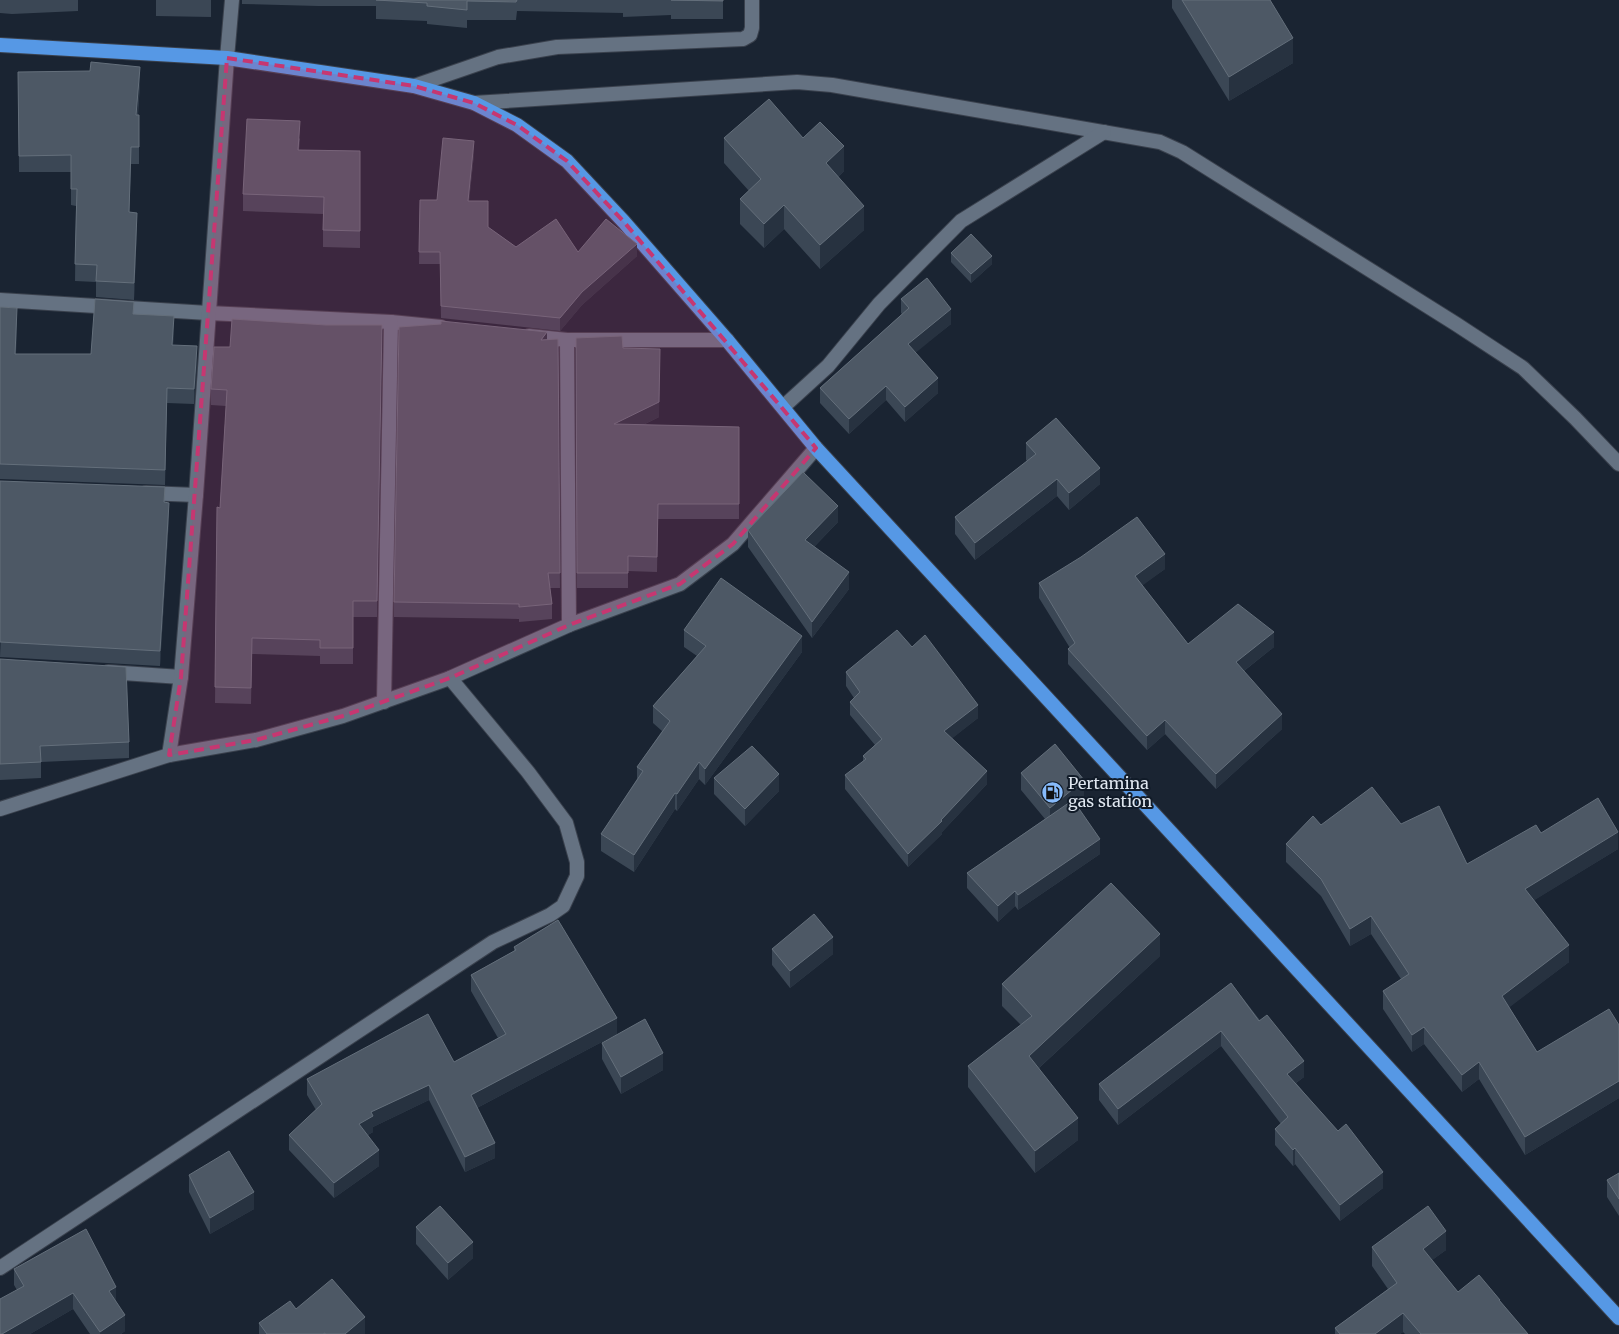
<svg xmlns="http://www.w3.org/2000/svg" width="1619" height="1334" font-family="Merriweather,serif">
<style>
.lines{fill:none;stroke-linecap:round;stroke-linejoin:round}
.service-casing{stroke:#3a414d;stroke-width:16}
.minor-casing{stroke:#3a414d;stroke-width:16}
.trunk-casing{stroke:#3a414d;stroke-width:16}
.service{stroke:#657282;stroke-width:14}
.minor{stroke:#657282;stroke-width:14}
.trunk{stroke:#5698e5;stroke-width:14}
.wall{fill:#3b4755}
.shaded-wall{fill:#273240}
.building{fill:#4d5865;stroke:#646f7b}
.marked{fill:#c63771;fill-opacity:0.2;stroke:#c63771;stroke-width:4;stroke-dasharray:10 6;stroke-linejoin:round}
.labels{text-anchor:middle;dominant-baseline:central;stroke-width:4;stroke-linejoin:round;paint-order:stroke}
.poi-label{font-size:16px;fill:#e0e7f0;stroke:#111b28;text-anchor:start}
</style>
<rect width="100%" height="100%" fill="#1a2432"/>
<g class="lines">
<defs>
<g id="service">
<path d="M474 103 797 82 832 85 1160 142 1182 152 1456 324 1523 368 1575 418 1619 464"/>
<path d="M783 407 828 366 879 304 961 221 1104 132"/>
</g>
<g id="minor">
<path d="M414 86 498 57 557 47 743 39 750 35 752 28V0"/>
<path d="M0 300 208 313 391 322 441 327"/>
<path d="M529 336 567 340H727"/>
<path d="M567 340 569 625"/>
<path d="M146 493 196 495"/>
<path d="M108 672 181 677"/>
<path d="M384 702 391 322"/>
<path d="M169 755 181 677 196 495 227 58 232 0"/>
<path d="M0 809 169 755 256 740 343 716 450 678 569 625 680 584 733 544 816 448"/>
<path d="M0 1268 493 942 550 915 563 906 577 876V862L566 823 528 772 450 678"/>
</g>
<path id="trunk" d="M0 45 227 58 414 86 474 103 517 125 567 161 624 222 727 340 816 448 1619 1318"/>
</defs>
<!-- service casing -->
<use href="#service" class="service-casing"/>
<!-- minor casing -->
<use href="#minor" class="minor-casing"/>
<!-- trunk casing -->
<use href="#trunk" class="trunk-casing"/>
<!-- service -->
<use href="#service" class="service"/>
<!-- minor -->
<use href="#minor" class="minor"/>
<!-- trunk -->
<use href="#trunk" class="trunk"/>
</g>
<!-- wall -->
<g class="wall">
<path d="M0 0H78V11L12 14 0 13Z"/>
<path d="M156 0H211V17L156 16Z"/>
<path d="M242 0H723V19H671V15L623 17V13L517 11 516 20H467V28L427 24V21L376 19V6H318L242 4Z"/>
<path d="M1172 0H1270L1293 63 1229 101 1172 8Z"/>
<path d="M18 72 140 83 138 115H139V164H131L129 212 137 229 134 300 96 297V282L75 281 76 206 71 205V172H19Z"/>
<path d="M300 138 299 150 360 151V248L323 247V214L243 211V194Z"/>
<path d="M724 138H803L844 171 838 177 864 230 820 269 784 229 764 248 740 224V199L749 191 724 163Z"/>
<path d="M474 154 469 201 488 227 516 247 637 256 582 305 560 331 441 318 440 264H419L420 200H437Z"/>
<path d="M951 253 992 264 971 283 951 262Z"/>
<path d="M901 299 951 324 915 352 938 393 905 422 886 400 849 434 820 403V388L902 314 901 313Z"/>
<path d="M0 307 17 323 16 354H91L134 314 174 332 173 345 197 362 194 404 167 403 165 485 0 479Z"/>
<path d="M326 325H382L377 617H353V664H320V656L252 654 251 704 215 703 217 507 220 508 226 406 211 405V389L230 347Z"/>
<path d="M576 338 623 348 659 417 643 425 739 427V519H658L657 572 628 571V588H577Z"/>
<path d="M558 339 560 588H550L552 604V619L519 622V619L394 617V602L547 340Z"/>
<path d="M1026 443 1100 484 1069 510 1057 496 975 560 955 534V517L1027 461 1026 460Z"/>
<path d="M0 481 165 502 169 518 160 666 0 657Z"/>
<path d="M838 522 814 547 849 589 812 638 748 547V530Z"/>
<path d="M1165 569 1142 585 1188 644 1274 647 1244 671 1282 729 1216 789 1165 734 1147 750 1068 664V649L1070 648 1039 598V583Z"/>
<path d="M684 630 802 652 705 785 699 779 677 811 675 809 634 872 601 851V834L637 779V767L662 731 653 723V706L697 656 684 647Z"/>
<path d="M912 647 978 718 952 738 987 784 942 832V834L908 867 845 789V775L863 762V756L875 745 850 715V702L854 698 846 686V672Z"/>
<path d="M0 659 129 742V758L41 762V778L0 780Z"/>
<path d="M1021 773 1084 796 1075 804 1100 854 1018 910 1015 906 998 922 967 888V873L1045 819 1021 790Z"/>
<path d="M714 778 779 791 745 826 714 794Z"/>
<path d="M1401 824 1467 864 1541 833 1618 849 1534 900 1569 962 1509 1007 1537 1052 1619 1025V1098L1525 1155 1479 1079 1462 1092 1424 1044 1412 1052 1383 1009V991L1401 979 1371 934 1350 946 1321 896 1286 862V844L1321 825Z"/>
<path d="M514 947 617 1034 477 1108 495 1158 465 1172 429 1100 373 1127V1132L368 1135 379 1166 334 1198 289 1150V1135L316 1110 307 1095V1079L454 1062 498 1038 471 991V975L514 951Z"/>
<path d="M772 949 833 954 790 988 772 965Z"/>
<path d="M1160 956 1039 1068 1078 1140 1035 1173 968 1087V1066L1021 1025 1002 1006V984Z"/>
<path d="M1231 983 1304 1077 1296 1083 1383 1188 1340 1221 1295 1164 1293 1166 1275 1145V1129L1281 1124 1221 1046 1118 1125 1099 1100V1084Z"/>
<path d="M602 1043 663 1070 621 1094 602 1059Z"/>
<path d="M1619 1173V1216L1607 1197V1180Z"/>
<path d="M189 1175 254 1209 210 1234 189 1192Z"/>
<path d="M416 1227 473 1258 448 1280 416 1244Z"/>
<path d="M1372 1247 1446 1250 1432 1260 1458 1292 1500 1302 1528 1334H1405L1403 1332 1400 1334H1335V1328L1388 1289 1372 1266Z"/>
<path d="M14 1269 116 1301 125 1331 121 1334H90L73 1309 30 1334H0L17 1290 14 1285Z"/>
<path d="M296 1309 365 1317V1334H259V1323Z"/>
</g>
<!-- shaded-wall -->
<g class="shaded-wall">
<path d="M1293 38V63L1229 101V77Z"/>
<path d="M140 67V83L136 132V115Z"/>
<path d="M474 141V154L468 213V201Z"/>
<path d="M844 146V171L826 188V163Z"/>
<path d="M131 147V164L129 229V212Z"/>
<path d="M784 205V229L764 248V224Z"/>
<path d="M864 206V230L820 269V245Z"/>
<path d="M137 213V229L134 300V283Z"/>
<path d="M637 244V256L582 305 560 331V318L582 292Z"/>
<path d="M992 256V264L971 283V274Z"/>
<path d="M17 308V323L15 370V354Z"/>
<path d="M951 309V324L908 359V344Z"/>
<path d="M174 316V332L172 361V345Z"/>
<path d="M547 332V347L541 340Z"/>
<path d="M197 346V362L194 404V389Z"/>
<path d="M660 364 659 417 614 439V424Z"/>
<path d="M938 378V393L905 422V407Z"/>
<path d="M886 386V400L849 434V419Z"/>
<path d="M1100 468V484L1069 510V493Z"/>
<path d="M1057 479V496L975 560V543Z"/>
<path d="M169 503V518L160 666V651Z"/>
<path d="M838 506V522L805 556V540Z"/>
<path d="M1165 554V569L1135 591V576Z"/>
<path d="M849 572V589L812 638V622Z"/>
<path d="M1274 632V647L1236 677V662Z"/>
<path d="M802 636V652L705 785V769Z"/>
<path d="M0 642H1L0 657Z"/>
<path d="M978 705V718L944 745V731Z"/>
<path d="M1282 714V729L1216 789V774Z"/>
<path d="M1165 720V734L1147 750V736Z"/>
<path d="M699 762V779L677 811V794Z"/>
<path d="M987 771V784L942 832V834L908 867V854L941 820Z"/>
<path d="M779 774V791L745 826V809Z"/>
<path d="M1084 780V796L1050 825V808Z"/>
<path d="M675 793V809L634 872V855Z"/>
<path d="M1618 832V849L1525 906V889Z"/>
<path d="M1100 839V854L1018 910V895Z"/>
<path d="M1015 891V906L998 922V906Z"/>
<path d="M1371 916V934L1350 946V929Z"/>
<path d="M1160 934V956L1029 1077V1056Z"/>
<path d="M833 937V954L790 988V971Z"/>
<path d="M1569 945V962L1502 1013V996Z"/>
<path d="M617 1018V1034L471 1111V1095Z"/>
<path d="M1424 1027V1044L1412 1052V1035Z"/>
<path d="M1221 1031V1046L1118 1125V1109Z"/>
<path d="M663 1053V1070L621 1094V1077Z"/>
<path d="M1304 1061V1077L1287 1089V1074Z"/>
<path d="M1479 1062V1079L1462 1092V1075Z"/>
<path d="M1619 1081V1098L1525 1155V1137Z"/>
<path d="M429 1085V1100L373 1127V1132L359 1140V1124L371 1112Z"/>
<path d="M1078 1118V1140L1035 1173V1151Z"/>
<path d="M495 1143V1158L465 1172V1157Z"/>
<path d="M1295 1148V1164L1293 1166V1150Z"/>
<path d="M379 1150V1166L334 1198V1183Z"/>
<path d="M1383 1172V1188L1340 1221V1205Z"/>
<path d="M254 1192V1209L210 1234V1218Z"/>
<path d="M1446 1231V1250L1423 1267V1249Z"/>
<path d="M473 1242V1258L448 1280V1263Z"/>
<path d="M116 1287V1303L109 1291Z"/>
<path d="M73 1293V1309L30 1334H2Z"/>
<path d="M1403 1313V1332L1400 1334H1375Z"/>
<path d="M125 1315V1331L121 1334H100V1332Z"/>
<path d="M365 1317V1334H345Z"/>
</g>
<!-- building -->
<g class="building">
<path d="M376 0H517L516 2 467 1V10L427 6V3Z"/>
<path d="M671 0H723V1Z"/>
<path d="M1182 0H1270L1293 38 1229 77Z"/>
<path d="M91 62 140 67 136 115H139V147H131L129 212 137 213 134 283 96 281 97 265 75 264 77 189H71V155L19 156 18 72 90 71Z"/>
<path d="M769 99 803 138 820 122 844 146 826 163 864 206 820 245 784 205 764 224 740 199 761 179 724 138Z"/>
<path d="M247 119 300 121 298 150 360 151V231L323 230 324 197 243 194Z"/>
<path d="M443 138 474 141 468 201H488V227L516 247 556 219 578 252 606 219 637 244 582 292 560 318 441 306 440 252H419L420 200H437Z"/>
<path d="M971 234 992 256 971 274 951 253Z"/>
<path d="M927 278 951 309 908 344 938 378 905 407 886 386 849 419 820 388 909 308 901 299Z"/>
<path d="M95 299 134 302 133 314 174 316 172 345 197 346 194 389 167 388 165 470 0 464V307L17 308 15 354H91Z"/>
<path d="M232 319 326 325H382L377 601H353V648H320V640L252 638 251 688 215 687 217 507 220 508 227 390 211 389 214 347H230Z"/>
<path d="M441 321 547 332 541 340 558 339 560 573H548L552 604 519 607V604L394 602 399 327 441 324Z"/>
<path d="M622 336 623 348 660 349 659 402 614 424 739 427V504H658L657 557 628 556V573H577L576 338Z"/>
<path d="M1056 418 1100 468 1069 493 1057 479 975 543 955 517 1036 454 1026 443Z"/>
<path d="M803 472 838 506 805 540 849 572 812 622 748 530Z"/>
<path d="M0 481 165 487 164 502 169 503 160 651 0 642Z"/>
<path d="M1137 517 1165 554 1135 576 1188 644 1238 604 1274 632 1236 662 1282 714 1216 774 1165 720 1147 736 1068 649 1075 643 1039 583 1081 557Z"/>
<path d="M721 578 802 636 705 769 699 762 677 794 675 793 634 855 601 834 643 771 637 767 670 721 653 706 706 646 684 630Z"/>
<path d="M897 630 912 647 925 635 978 705 944 731 987 771 941 820 942 821 908 854 845 775 866 759 863 756 882 739 850 702 860 692 846 672Z"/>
<path d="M0 659 126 667 129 742 40 746 41 762 0 764Z"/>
<path d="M1055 744 1084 780 1050 808 1021 773Z"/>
<path d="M752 746 779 774 745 809 714 778Z"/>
<path d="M1372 787 1401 824 1439 806 1467 864 1536 825 1541 833 1598 798 1618 832 1525 889 1569 945 1502 996 1537 1052 1609 1009 1619 1025V1081L1525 1137 1479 1062 1462 1075 1424 1027 1412 1035 1383 991 1409 974 1371 916 1350 929 1321 879 1286 844 1313 816 1321 825Z"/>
<path d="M1073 800 1100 839 1018 895 1015 891 998 906 967 873Z"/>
<path d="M1111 883 1160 934 1029 1056 1078 1118 1035 1151 968 1066 1032 1016 1002 984Z"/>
<path d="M814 914 833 937 790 971 772 949Z"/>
<path d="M558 920 617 1018 471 1095 495 1143 465 1157 429 1085 371 1112 373 1116 359 1124 379 1150 334 1183 289 1135 322 1104 307 1079 428 1014 454 1062 506 1034 471 975 516 950 514 947Z"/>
<path d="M1231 983 1259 1021 1267 1015 1304 1061 1287 1074 1338 1131 1346 1124 1383 1172 1340 1205 1295 1148 1293 1150 1275 1129 1288 1117 1221 1031 1118 1109 1099 1084Z"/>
<path d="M645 1019 663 1053 621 1077 602 1043Z"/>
<path d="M229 1151 254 1192 210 1218 189 1175Z"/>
<path d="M1619 1173V1199L1607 1180Z"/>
<path d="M440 1206 473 1242 448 1263 416 1227Z"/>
<path d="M1428 1206 1446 1231 1423 1249 1458 1292 1479 1275 1500 1300H1499L1528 1334H1421L1403 1313 1375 1334H1340L1335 1328 1397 1283 1372 1247Z"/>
<path d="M86 1229 116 1287 109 1291 125 1315 100 1332 73 1293 2 1334H0V1299L24 1286 14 1269Z"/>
<path d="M332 1279 365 1317 345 1334H325V1333L323 1334H267L259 1323 290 1301 296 1309Z"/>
</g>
<!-- marked area -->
<path class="marked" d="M227 58 414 86 474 103 517 125 567 161 624 222 816 448 733 544 680 584 569 625 450 678 343 716 256 740 169 755 181 677Z"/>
<!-- icons -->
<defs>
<symbol id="fuel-disc" viewBox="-11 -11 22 22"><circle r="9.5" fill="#87bbfb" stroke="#111b28"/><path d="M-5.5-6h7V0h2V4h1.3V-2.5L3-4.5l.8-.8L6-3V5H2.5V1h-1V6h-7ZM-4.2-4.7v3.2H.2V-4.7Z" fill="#111"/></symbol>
</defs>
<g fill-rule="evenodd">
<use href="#fuel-disc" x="1040" y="780" width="25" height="25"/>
</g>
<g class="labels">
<!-- poi labels -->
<g class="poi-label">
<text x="1068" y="783">Pertamina<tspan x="1068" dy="18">gas station</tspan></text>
</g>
</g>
</svg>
